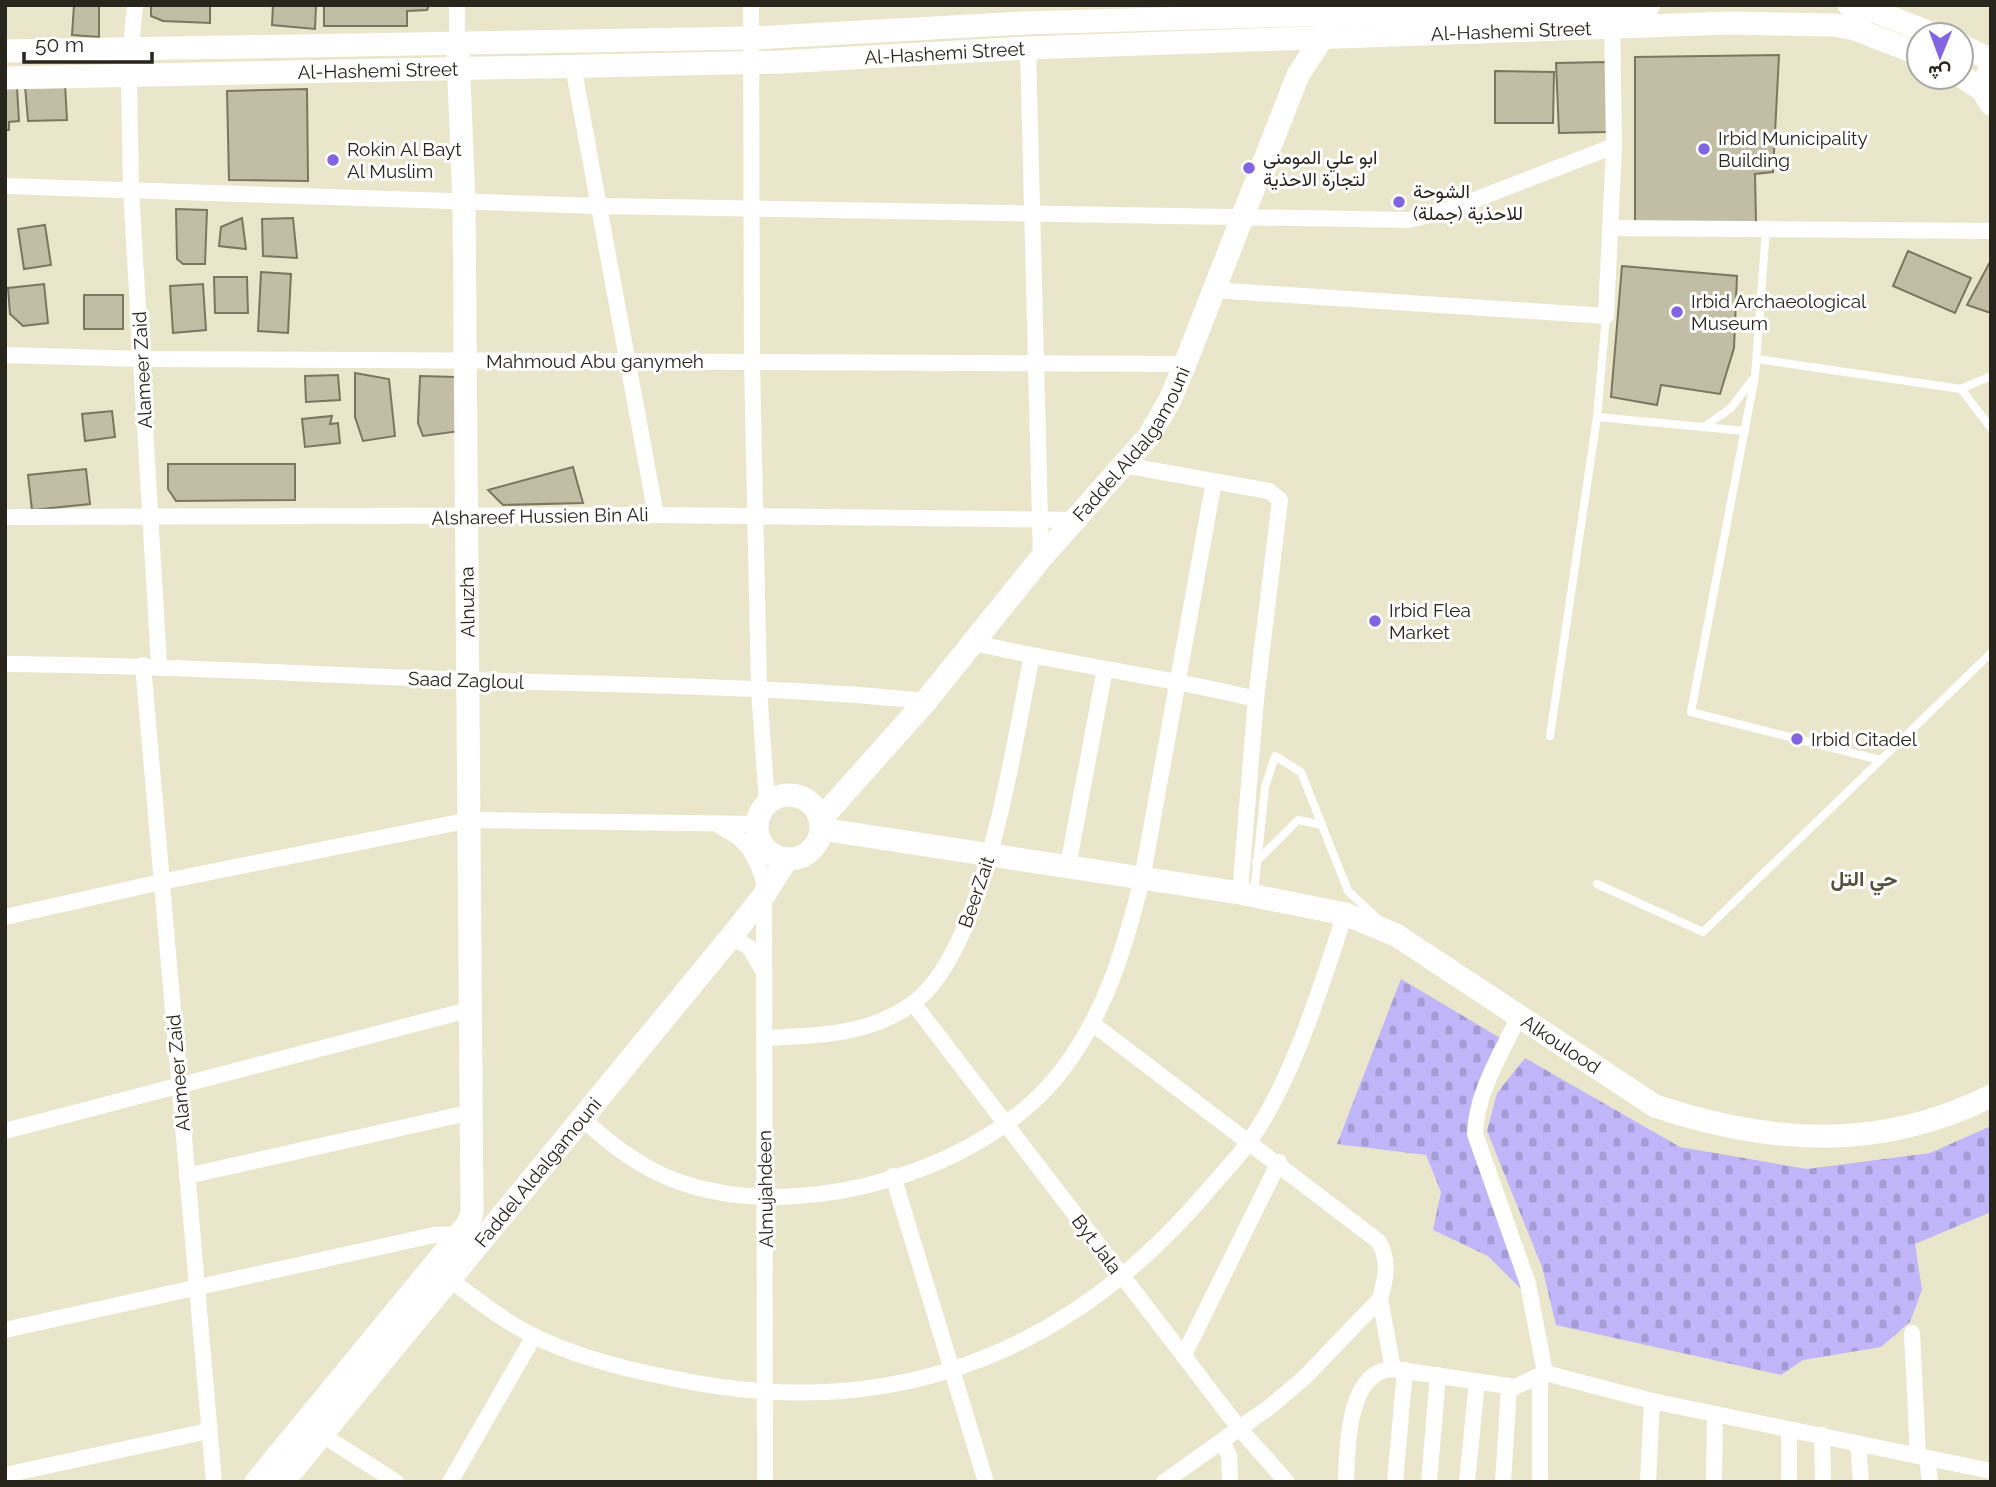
<svg xmlns="http://www.w3.org/2000/svg" width="1996" height="1487" font-family="Raleway,Vazirmatn,sans-serif">
<style>
.cemetery{fill:url(#cemetery-stones)}
.building{fill:#c2bea5;stroke:#7b765f;stroke-width:2}
.lines{fill:none;stroke-linecap:round;stroke-linejoin:round}
.lane{stroke:#fff;stroke-width:8}
.street{stroke:#fff;stroke-width:16}
.secondary{stroke:#fff;stroke-width:23}
.poi-dot{fill:#8264e0;stroke:#fff;stroke-width:2.5}
.labels{text-anchor:middle;dominant-baseline:central;stroke-width:6;stroke-linejoin:round;paint-order:stroke}
.street-label{font-size:19px;fill:#27251c;stroke:#fff}
.poi-label{font-size:19px;fill:#27251c;stroke:#fff;text-anchor:start}
.neighbourhood-label{font-size:21px;font-weight:bold;fill:#55513b;stroke:#fff}
</style>
<defs>
<pattern id="cemetery-stones" width="16" height="16" patternUnits="userSpaceOnUse" patternTransform="scale(1.75)"><rect width="16" height="16" fill="#c0b6f9"/><path d="M2 7V4a2 2 0 0 1 4 0v3zM10 15v-3a2 2 0 0 1 4 0v3z" fill="#a59cd5"/></pattern>
</defs>
<rect width="100%" height="100%" fill="#eae6cc"/>
<!-- cemetery -->
<g class="cemetery">
<path d="M1401 979 1502 1039 1475 1134 1527 1295 1488 1256 1433 1230 1441 1192 1426 1155 1337 1144Z"/>
<path d="M1525 1058 1680 1147 1807 1169 1930 1153 1991 1126V1212L1915 1244 1922 1290 1910 1322 1881 1347 1803 1360 1781 1375 1556 1325 1542 1267 1487 1131 1497 1093Z"/>
</g>
<!-- building -->
<g class="building">
<path d="M74 5H99V37L72 35Z"/>
<path d="M151 5H210V23L163 21 151 16Z"/>
<path d="M273 5H316L315 29 272 25Z"/>
<path d="M324 5H429L427 10 407 11V26H324Z"/>
<path d="M1779 55 1773 172 1755 174 1756 223 1635 222V57Z"/>
<path d="M1607 62V132L1559 133 1556 63Z"/>
<path d="M1495 71 1554 72 1553 123H1495Z"/>
<path d="M65 84 67 120 28 121 25 86Z"/>
<path d="M17 87 19 121 9 122V130H5V88Z"/>
<path d="M307 89 308 181 229 180 227 91Z"/>
<path d="M176 209 207 210 205 264H183L177 259Z"/>
<path d="M242 218 246 249 219 246 221 227Z"/>
<path d="M293 218 297 258 263 256 262 219Z"/>
<path d="M45 225 51 265 24 269 18 229Z"/>
<path d="M1908 251 1971 278 1955 313 1893 286Z"/>
<path d="M1991 260V313L1967 305Z"/>
<path d="M1622 266 1737 276 1734 348 1720 394 1661 385 1657 405 1611 397Z"/>
<path d="M261 272 291 274 288 333 258 331Z"/>
<path d="M214 277H247L248 313H215Z"/>
<path d="M44 284 48 323 23 326 10 314 8 288Z"/>
<path d="M203 284 206 330 173 333 170 286Z"/>
<rect x="84" y="295" width="39" height="34"/>
<path d="M355 373 389 379 395 436 363 441 355 417Z"/>
<path d="M338 375 340 400 306 402 305 376Z"/>
<path d="M420 376 456 377 460 431 423 436 418 423Z"/>
<path d="M112 411 115 437 85 441 82 414Z"/>
<path d="M332 416 330 424 338 423 340 443 305 447 302 419Z"/>
<path d="M168 464H295V500L176 501 168 489Z"/>
<path d="M573 467 583 503 503 505 488 490Z"/>
<path d="M86 469 90 504 32 510 28 475Z"/>
</g>
<g class="lines">
<!-- lane -->
<g class="lane">
<path d="M1766 229 1755 376 1691 712 1880 760"/>
<path d="M1757 359 1961 389 1991 376"/>
<path d="M1961 389 1991 428"/>
<path d="M1597 417 1745 431"/>
<path d="M1704 427 1731 408 1753 379"/>
<path d="M1550 736 1597 417 1606 316"/>
<path d="M1256 862 1298 820 1322 825"/>
<path d="M1597 884 1703 932 1991 653"/>
<path d="M1254 893 1265 787 1275 756 1301 772 1348 891 1378 919"/>
</g>
<!-- street -->
<g class="street">
<path d="M457 5V43"/>
<path d="M751 5 752 363 759 689 767 803"/>
<path d="M131 47 135 5"/>
<path d="M1028 48 1041 558"/>
<path d="M573 66 656 515"/>
<path d="M129 75 131 190 159 665"/>
<path d="M5 186 598 206 1408 220 1443 212 1614 146"/>
<path d="M1612 228 1991 231"/>
<path d="M1213 290 1606 316 1614 146 1612 19"/>
<path d="M5 355 142 359 1185 364"/>
<path d="M1123 465 1269 491 1280 500 1256 699 1240 893"/>
<path d="M5 517 656 515 1074 520"/>
<path d="M975 643C1068 665 1163 676 1256 699"/>
<path d="M5 664C161 665 316 675 471 680 623 685 775 686 926 701"/>
<path d="M143 665 214 1482"/>
<path d="M721 827C747 839 756 855 764 882L765 1482"/>
<path d="M1068 866 1105 669"/>
<path d="M5 917 161 882 470 820 757 824"/>
<path d="M731 937 749 947 762 969"/>
<path d="M913 1003 1239 1428 1287 1482"/>
<path d="M1518 1018C1501 1054 1476 1093 1475 1134L1528 1284 1545 1373"/>
<path d="M1093 1024 1378 1241C1390 1260 1386 1278 1380 1299L1304 1378 1271 1406 1164 1482"/>
<path d="M764 1038C816 1036 867 1036 912 1004 986 951 1013 744 1032 656"/>
<path d="M580 1116C612 1147 648 1174 692 1186 810 1221 988 1169 1063 1069 1106 1012 1125 947 1142 879L1214 481"/>
<path d="M5 1131 472 1009"/>
<path d="M187 1176 472 1112"/>
<path d="M893 1176 986 1482"/>
<path d="M450 1280C477 1299 503 1321 532 1335 575 1357 624 1369 671 1378 887 1425 1068 1357 1210 1188 1223 1172 1239 1157 1251 1139 1294 1077 1321 986 1345 914"/>
<path d="M1380 1299 1393 1369"/>
<path d="M5 1330 434 1235 460 1234"/>
<path d="M1912 1333 1918 1456"/>
<path d="M1184 1355 1279 1162"/>
<path d="M1789 1430V1482"/>
<path d="M321 1434 396 1482"/>
<path d="M1822 1435 1823 1482"/>
<path d="M1222 1441 1229 1456 1230 1482"/>
<path d="M1858 1443 1861 1482"/>
<path d="M1927 1458 1930 1482"/>
<path d="M5 1475 208 1431"/>
<path d="M450 1482 534 1336"/>
<path d="M1346 1482C1347 1449 1347 1370 1393 1369L1515 1387 1545 1373 1652 1401 1991 1471"/>
<path d="M1395 1482 1405 1370"/>
<path d="M1429 1482 1438 1375"/>
<path d="M1467 1482 1477 1382"/>
<path d="M1503 1482 1509 1386"/>
<path d="M1540 1482V1377"/>
<path d="M1648 1482 1652 1401"/>
<path d="M1714 1482 1715 1414"/>
</g>
<!-- secondary -->
<g class="secondary">
<path d="M1849 5 1877 12 1935 35"/>
<path d="M1961 45 1991 60"/>
<path d="M5 51 751 38 1024 23 1649 5"/>
<path d="M1991 70C1981 81 1982 93 1991 104"/>
<path d="M1961 76 1983 90"/>
<path id="s1" d="M5 78 781 62 1028 48 1730 23 1834 25 1855 29 1919 54"/>
<circle cx="789" cy="827" r="32"/>
<path id="s2" d="M821 819 926 701 1041 558 1149 436 1170 400 1185 364 1298 75 1329 28"/>
<path id="s3" d="M821 829 1240 893 1345 914 1396 935 1655 1106C1770 1144 1879 1152 1991 1096"/>
<path d="M256 1482 467 1225 472 1214 464 202 458 54"/>
<path id="s4" d="M283 1482 731 937 764 895 787 859"/>
</g>
</g>
<!-- markers -->
<g class="poi-dot">
<circle cx="1704" cy="149" r="7"/>
<circle cx="333" cy="160" r="7"/>
<circle cx="1249" cy="168" r="7"/>
<circle cx="1399" cy="202" r="7"/>
<circle cx="1677" cy="312" r="7"/>
<circle cx="1375" cy="621" r="7"/>
<circle cx="1797" cy="739" r="7"/>
</g>
<g class="labels">
<!-- street labels -->
<g class="street-label">
<text stroke="none"><textPath href="#s1" startOffset="1507">Al-Hashemi Street</textPath></text>
<text stroke="none"><textPath href="#s1" startOffset="940">Al-Hashemi Street</textPath></text>
<text stroke="none"><textPath href="#s1" startOffset="373">Al-Hashemi Street</textPath></text>
<text x="595" y="361">Mahmoud Abu ganymeh</text>
<text transform="translate(142 370) rotate(-93)">Alameer Zaid</text>
<text stroke="none"><textPath href="#s2" startOffset="488">Faddel Aldalgamouni</textPath></text>
<text transform="translate(540 516) rotate(-1)">Alshareef Hussien Bin Ali</text>
<text transform="translate(467 602) rotate(-91)">Alnuzha</text>
<text transform="translate(466 680) rotate(2)">Saad Zagloul</text>
<text transform="translate(976 892) rotate(-71)">BeerZait</text>
<text stroke="none"><textPath href="#s3" startOffset="784">Alkoulood</textPath></text>
<text transform="translate(178 1073) rotate(-95)">Alameer Zaid</text>
<text stroke="none"><textPath href="#s4" startOffset="401">Faddel Aldalgamouni</textPath></text>
<text transform="translate(765 1189) rotate(-91)">Almujahdeen</text>
<text transform="translate(1097 1244) rotate(53)">Byt Jala</text>
</g>
<!-- poi labels -->
<g class="poi-label">
<text x="1718" y="138">Irbid Municipality<tspan x="1718" dy="22">Building</tspan></text>
<text x="347" y="149">Rokin Al Bayt<tspan x="347" dy="22">Al Muslim</tspan></text>
<text x="1263" y="157">ابو علي المومني<tspan x="1263" dy="22">لتجارة الاحذية</tspan></text>
<text x="1413" y="191">الشوحة<tspan x="1413" dy="22">للاحذية (جملة)</tspan></text>
<text x="1691" y="301">Irbid Archaeological<tspan x="1691" dy="22">Museum</tspan></text>
<text x="1389" y="610">Irbid Flea<tspan x="1389" dy="22">Market</tspan></text>
<text x="1811" y="739">Irbid Citadel</text>
</g>
<!-- neighbourhood labels -->
<g class="neighbourhood-label">
<text x="1864" y="878">حي التل</text>
</g>
</g>
<!-- border -->
<rect width="1996" height="1487" fill="none" stroke="#27251c" stroke-width="14"/>
<!-- north arrow -->
<g transform="translate(1940 56) rotate(181)"><circle r="33" fill="#ffffff" stroke="#a9a8a4" stroke-width="2"/>
<path d="M0-5L12 26L0 18L-12 26Z" fill="#8264e0"/>
<text y="-10" font-size="19" font-weight="bold" text-anchor="middle" fill="#27251c">ش</text>
</g>
<!-- scale -->
<path d="M24 52v10h128v-10" fill="none" stroke="#27251c" stroke-width="3.5"/>
<text x="35" y="52" font-size="21" fill="#27251c" stroke="#ffffff" stroke-width="5" paint-order="stroke">50 m</text>
</svg>
